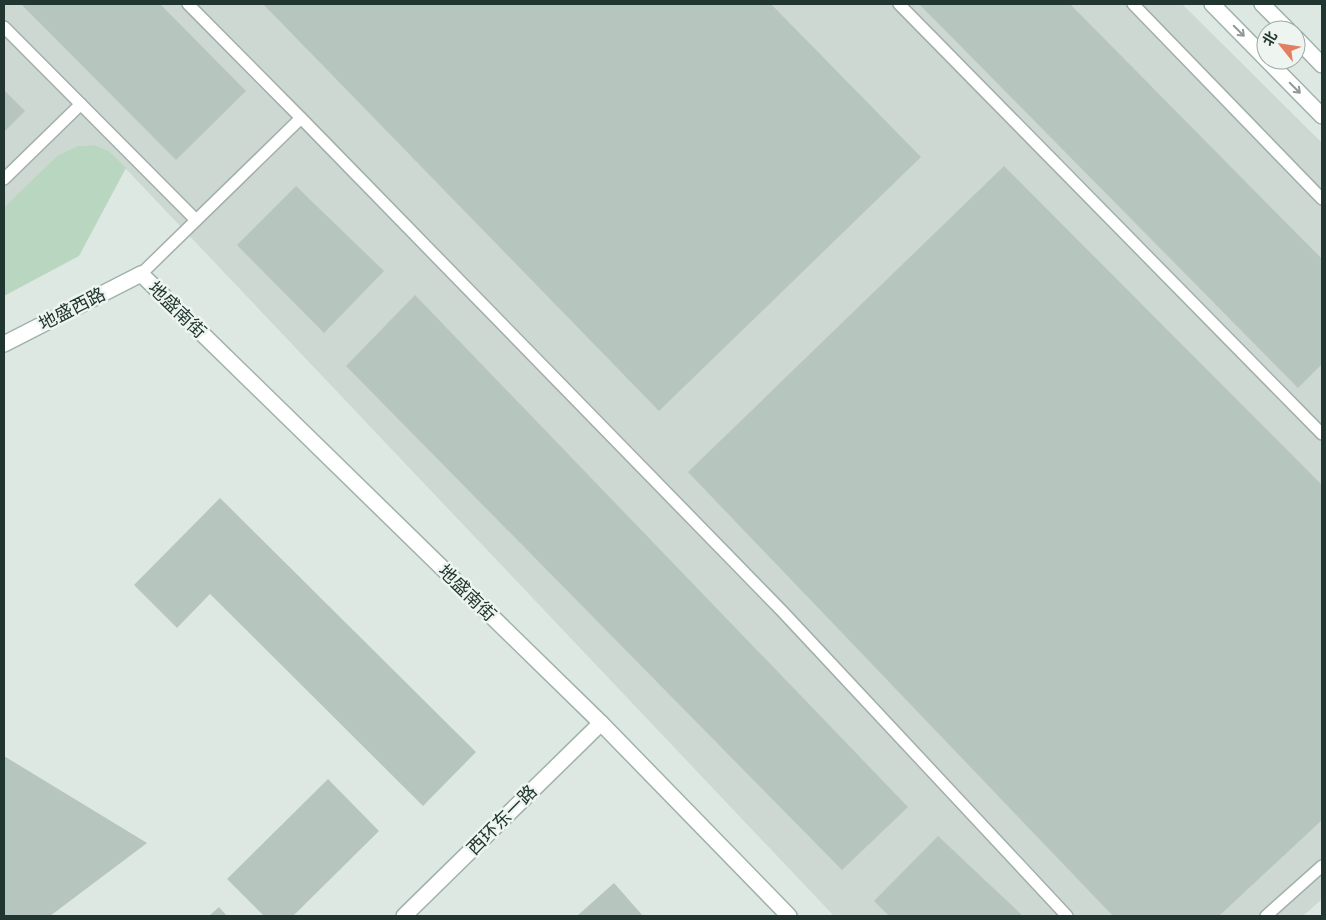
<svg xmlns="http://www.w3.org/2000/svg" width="1326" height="920" font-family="Jost,'Noto Sans SC',sans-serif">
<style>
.built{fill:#cdd8d2}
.green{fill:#b9d7c0}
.building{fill:#b7c5bf}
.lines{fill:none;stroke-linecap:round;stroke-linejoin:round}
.lane-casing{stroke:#a2afaa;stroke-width:14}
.secondary-casing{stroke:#9fb2ab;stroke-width:18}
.lane{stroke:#fff;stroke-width:11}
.secondary{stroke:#fff;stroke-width:15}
.oneway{stroke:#909a98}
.labels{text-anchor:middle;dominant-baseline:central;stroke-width:5;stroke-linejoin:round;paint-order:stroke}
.street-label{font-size:18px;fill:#213630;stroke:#eef5f1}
</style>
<rect width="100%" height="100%" fill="#dee8e3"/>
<!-- built -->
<path class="built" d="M4 4H1182L1322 143V899L1303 916H834L109 151 95 145 77 146 58 155 4 207Z"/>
<!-- green -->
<path class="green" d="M95 145 109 151 126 168 79 256 4 296V207L58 155 77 146Z"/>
<!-- building -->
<g class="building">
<path d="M21 4H160L246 91 176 160Z"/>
<path d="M263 4H771L921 157 659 411Z"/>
<path d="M919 4H1070L1322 259V364L1298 388Z"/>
<path d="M4 90 25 111 4 132Z"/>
<path d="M1004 166 1322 485V820L1219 916H1113L688 472Z"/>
<path d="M296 186 384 271 324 333 237 245Z"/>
<path d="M415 295 908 807 842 870 346 366Z"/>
<path d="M220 498 476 752 423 806 210 594 177 628 134 585Z"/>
<path d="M4 756 147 843 50 916H4Z"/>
<path d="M328 779 379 831 293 916H264L227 879Z"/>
<path d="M938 836 1023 916H889L874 901Z"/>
<path d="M614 883 643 916H577Z"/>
<path d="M219 907 227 916H209Z"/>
</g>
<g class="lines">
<defs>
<g id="lane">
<path d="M188 4 301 118"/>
<path d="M899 4 1322 434"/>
<path d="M1133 4 1322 199"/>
<path d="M4 27 196 220"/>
<path d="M4 179 81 104"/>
<path d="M141 274 301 118 782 611 1067 916"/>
<path d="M1266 916 1322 866"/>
</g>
<g id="secondary">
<path d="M1212 4 1266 59"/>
<path d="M1262 4 1288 30"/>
<path d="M1296 38 1322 65"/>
<path d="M1267 60 1322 116"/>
<path d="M4 344 141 274 601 723 789 916"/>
<path d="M404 916 601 723"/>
</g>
</defs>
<!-- lane casing -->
<use href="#lane" class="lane-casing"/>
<!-- secondary casing -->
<use href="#secondary" class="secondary-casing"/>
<!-- lane -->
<use href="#lane" class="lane"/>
<!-- secondary -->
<use href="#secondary" class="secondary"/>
</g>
<!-- one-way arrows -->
<defs><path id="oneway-shaft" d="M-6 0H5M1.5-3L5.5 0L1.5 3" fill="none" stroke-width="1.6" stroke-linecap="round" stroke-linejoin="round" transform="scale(1.25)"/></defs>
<g class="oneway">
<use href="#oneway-shaft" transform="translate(1239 31) rotate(45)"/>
<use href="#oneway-shaft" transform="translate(1295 88) rotate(45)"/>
</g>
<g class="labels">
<!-- street labels -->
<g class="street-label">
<text transform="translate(72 309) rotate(-27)">地盛西路</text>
<text transform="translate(177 310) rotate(44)">地盛南街</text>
<text transform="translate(467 593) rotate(44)">地盛南街</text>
<text transform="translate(502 820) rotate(-45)">西环东一路</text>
</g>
</g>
<!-- border -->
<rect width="1326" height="920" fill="none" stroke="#213630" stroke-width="10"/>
<!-- north arrow -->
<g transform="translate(1281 45) rotate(300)"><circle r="24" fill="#eef5f1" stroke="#9ca9a4"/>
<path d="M0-4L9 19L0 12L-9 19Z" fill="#e37e61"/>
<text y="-8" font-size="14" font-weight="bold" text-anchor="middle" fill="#213630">北</text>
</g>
</svg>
